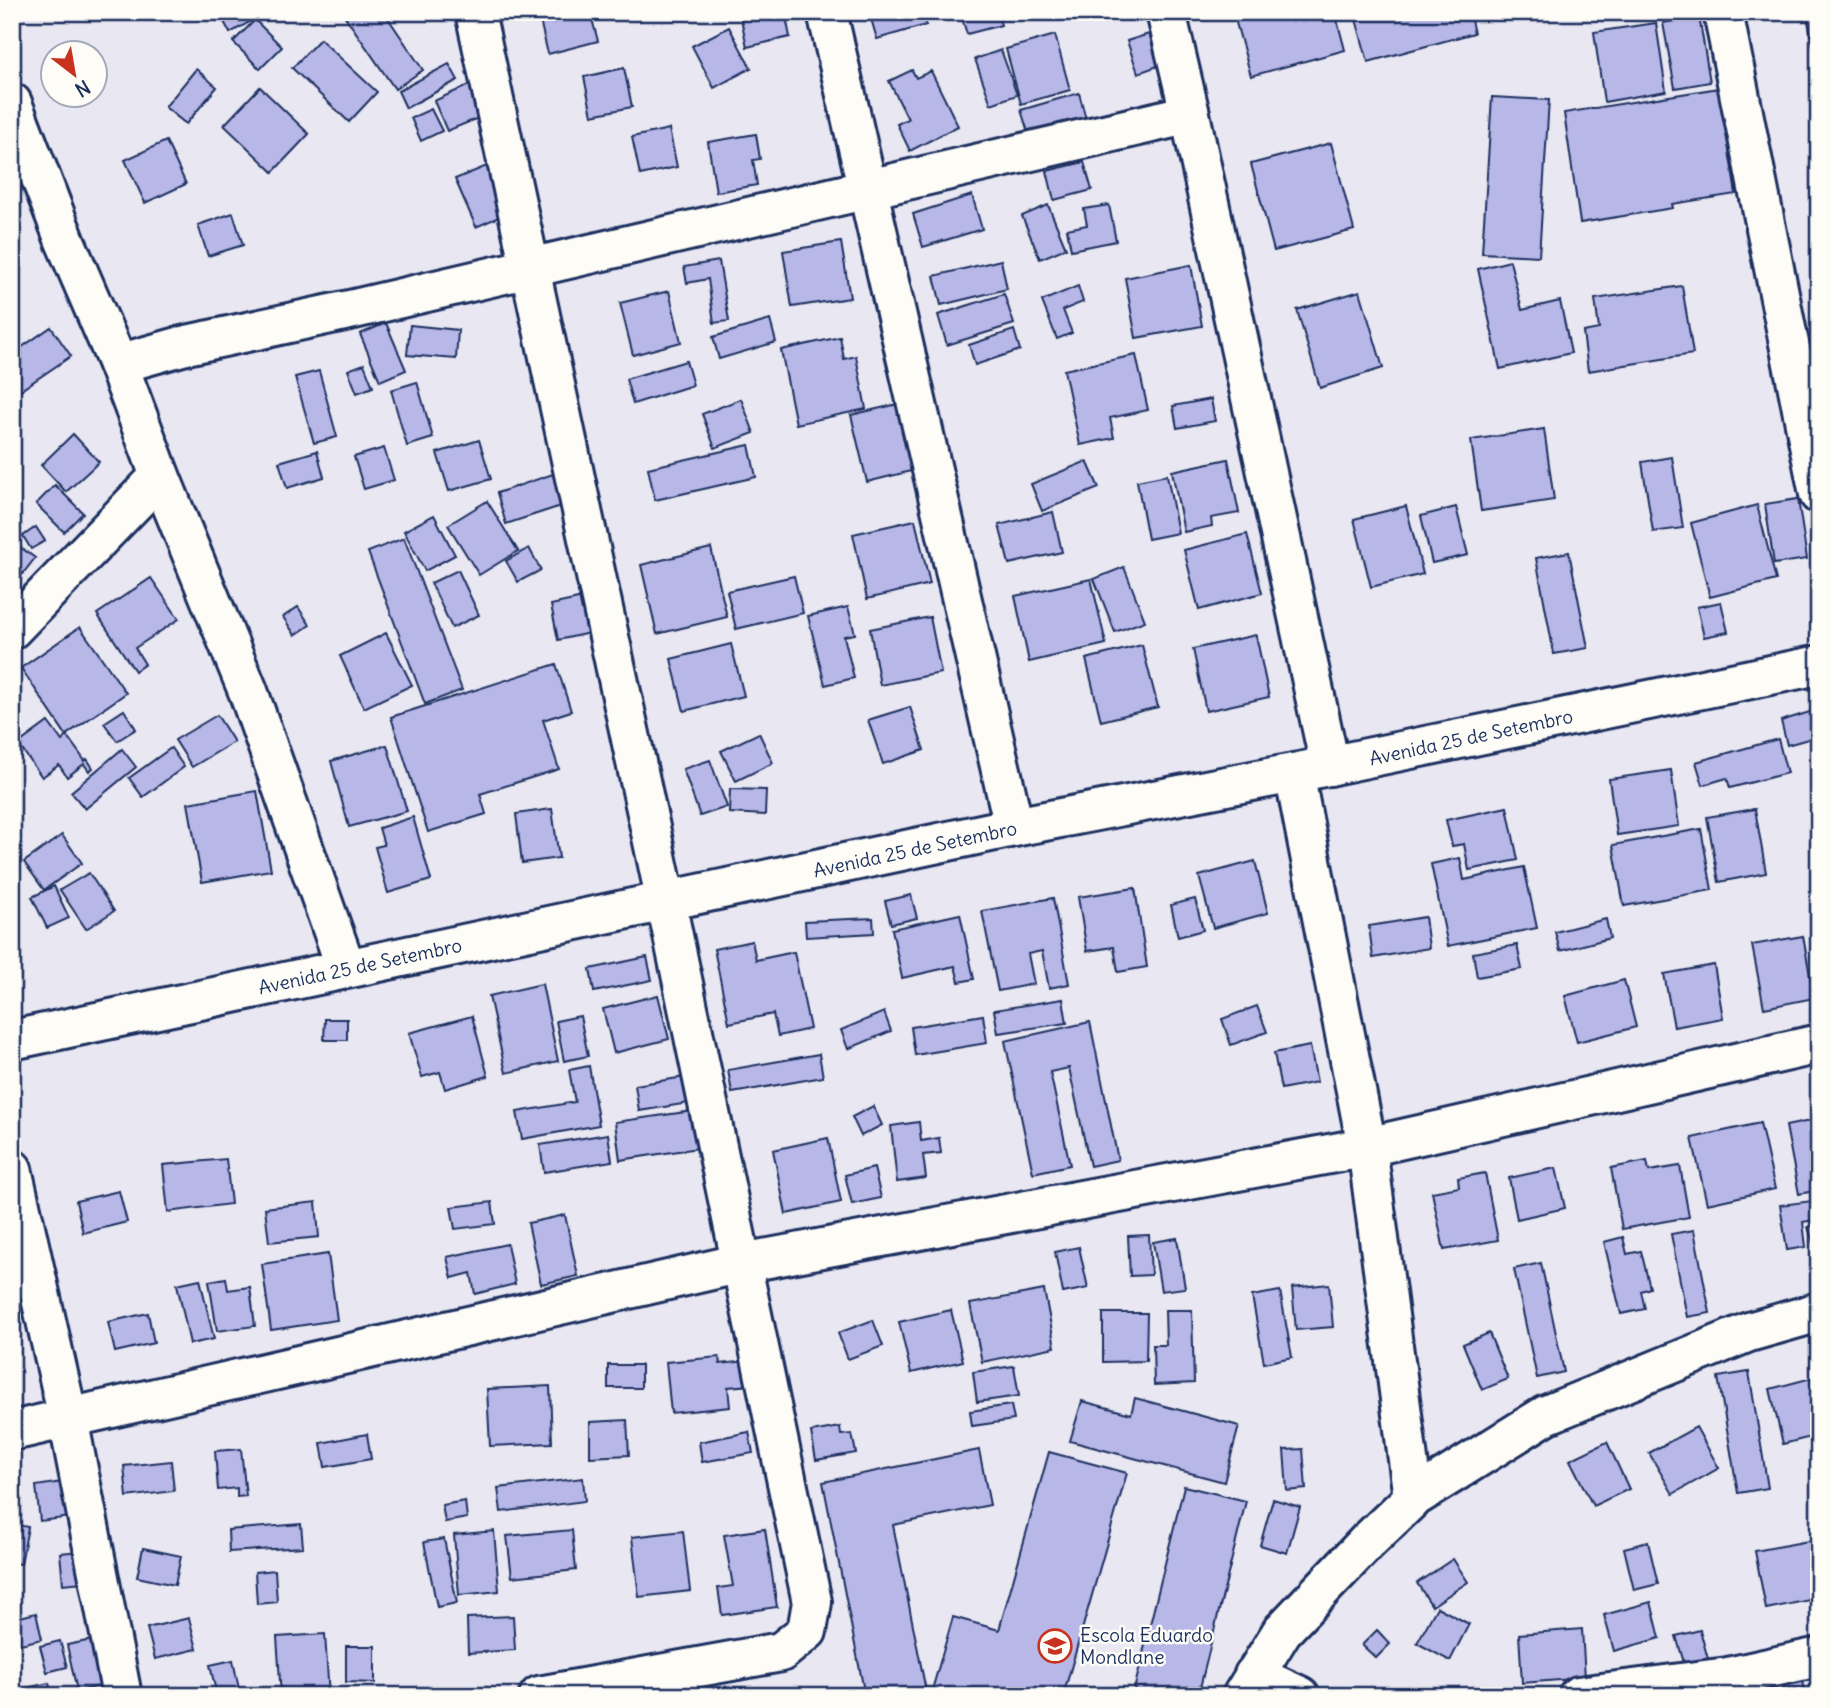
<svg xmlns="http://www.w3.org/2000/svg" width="1831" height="1708" font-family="Delius,sans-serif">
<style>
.building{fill:#b7b7e8;stroke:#1b2f5e;stroke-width:2}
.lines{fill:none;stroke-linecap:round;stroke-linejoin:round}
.minor-casing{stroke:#1b2f5e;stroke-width:44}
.minor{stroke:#fdfcf7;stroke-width:38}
.labels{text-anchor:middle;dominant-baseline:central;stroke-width:5;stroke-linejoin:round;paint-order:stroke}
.street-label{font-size:19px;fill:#1b2f5e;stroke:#fdfcf7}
.poi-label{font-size:19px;fill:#1b2f5e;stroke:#fdfcf7;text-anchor:start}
</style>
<rect width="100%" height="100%" fill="#e8e7f2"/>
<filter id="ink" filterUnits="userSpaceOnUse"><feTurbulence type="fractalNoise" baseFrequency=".0143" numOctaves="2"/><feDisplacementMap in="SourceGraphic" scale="14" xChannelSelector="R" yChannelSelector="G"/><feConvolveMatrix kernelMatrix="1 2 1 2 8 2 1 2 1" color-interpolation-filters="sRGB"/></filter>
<g filter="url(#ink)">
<!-- building -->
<g class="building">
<path d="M219 12H267L230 33Z"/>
<path d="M342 12H384L423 70 395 89Z"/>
<path d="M538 12H590L598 41 548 54Z"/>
<path d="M746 12H785L790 37 747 47 740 14Z"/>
<path d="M869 12H922L926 25 877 39Z"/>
<path d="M960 12H997L1001 25 967 34Z"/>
<path d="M1233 12H1335L1345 50 1251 76Z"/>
<path d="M1354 12H1469L1474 33 1368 62Z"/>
<path d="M1806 12H1819V72Z"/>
<path d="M1699 16 1710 82 1675 88 1663 23Z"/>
<path d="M255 20 282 47 260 69 233 42Z"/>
<path d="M1656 23 1666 91 1604 102 1594 32Z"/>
<path d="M729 27 751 68 714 88 692 46Z"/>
<path d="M1149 34 1161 65 1138 73 1127 41Z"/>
<path d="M1055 35 1070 90 1021 104 1006 49Z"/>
<path d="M320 39 377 92 349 122 292 68Z"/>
<path d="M1001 50 1017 95 991 104 975 59Z"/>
<path d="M449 64 458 80 406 108 398 91Z"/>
<path d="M624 68 632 107 592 115 584 77Z"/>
<path d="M196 69 217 87 186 124 165 107Z"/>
<path d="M912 70 916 78 931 71 958 126 910 151 897 124 908 119 889 81Z"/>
<path d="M478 81 491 113 447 131 434 101Z"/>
<path d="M260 87 309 134 273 172 224 125Z"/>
<path d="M1719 88 1736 194 1672 204 1673 208 1580 223 1564 113Z"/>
<path d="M1079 93 1086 119 1029 135 1021 110Z"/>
<path d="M1492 97 1549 100 1539 256 1482 253Z"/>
<path d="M431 109 442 131 421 141 411 118Z"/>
<path d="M669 129 677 167 640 175 632 137Z"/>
<path d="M756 134 760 159 753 160 757 185 716 192 708 142Z"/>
<path d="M166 141 186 184 145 203 125 160Z"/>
<path d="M1331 143 1354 230 1274 251 1251 164Z"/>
<path d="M1084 162 1092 190 1054 200 1047 171Z"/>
<path d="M487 166 508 213 476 227 455 179Z"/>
<path d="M972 195 982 229 923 247 913 214Z"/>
<path d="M1048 205 1066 248 1040 259 1022 216Z"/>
<path d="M1109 205 1116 241 1071 250 1067 229 1087 225 1084 209Z"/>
<path d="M233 213 243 245 208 256 198 225Z"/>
<path d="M841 242 850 298 792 307 783 251Z"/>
<path d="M1001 260 1007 289 941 305 934 276Z"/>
<path d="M719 261 729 321 714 323 708 279 687 283 684 267Z"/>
<path d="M1510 261 1522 310 1560 301 1571 353 1500 369 1478 269Z"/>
<path d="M1191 265 1202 326 1136 338 1125 278Z"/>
<path d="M1078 286 1083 302 1063 310 1072 333 1057 339 1042 301Z"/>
<path d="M1682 286 1693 354 1588 371 1583 332 1599 329 1595 299Z"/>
<path d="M669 291 681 342 633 355 620 303Z"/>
<path d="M1360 291 1383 368 1320 388 1297 310Z"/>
<path d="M1004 294 1014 324 947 345 938 315Z"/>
<path d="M770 320 776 342 719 359 713 337Z"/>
<path d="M386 323 406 370 380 381 360 334Z"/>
<path d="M410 325 458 330 456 359 407 355Z"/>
<path d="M51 327 71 356 12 396V354Z"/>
<path d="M1014 330 1020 350 975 365 969 345Z"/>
<path d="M840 337 844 359 856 356 866 409 796 424 781 350Z"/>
<path d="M1136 355 1148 410 1110 418 1114 438 1080 445 1064 370Z"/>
<path d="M686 361 693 385 633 404 626 379Z"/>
<path d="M364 364 373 387 357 393 348 370Z"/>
<path d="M319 371 337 437 314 443 295 377Z"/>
<path d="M417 382 433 438 407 446 391 390Z"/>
<path d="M741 399 754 433 715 448 702 414Z"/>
<path d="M1211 399 1215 421 1177 428 1173 406Z"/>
<path d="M911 401 927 467 867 482 851 415Z"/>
<path d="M1544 429 1554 500 1481 511 1471 440Z"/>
<path d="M73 434 99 462 66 492 41 465Z"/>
<path d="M479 440 491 479 449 491 437 453Z"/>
<path d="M749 445 756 477 655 500 648 468Z"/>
<path d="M384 448 394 480 364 489 354 457Z"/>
<path d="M317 451 324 477 287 488 279 462Z"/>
<path d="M1672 457 1683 528 1653 532 1642 462Z"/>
<path d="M1228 459 1239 513 1211 518 1212 526 1184 532 1172 471Z"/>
<path d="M1087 461 1099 488 1042 511 1031 484Z"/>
<path d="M553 474 564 505 506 524 497 493Z"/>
<path d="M1167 475 1178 533 1148 539 1137 481Z"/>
<path d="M55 485 83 513 64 532 36 504Z"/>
<path d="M1798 499 1807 559 1774 564 1765 504Z"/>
<path d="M487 501 518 551 479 575 448 525Z"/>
<path d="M1757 505 1776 580 1710 597 1691 523Z"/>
<path d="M1406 506 1423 574 1371 587 1354 519Z"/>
<path d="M1456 507 1468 555 1432 563 1421 516Z"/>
<path d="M1053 512 1062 552 1009 564 999 525Z"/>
<path d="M434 515 455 555 425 571 404 531Z"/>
<path d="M915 520 930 584 867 599 853 534Z"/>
<path d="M36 527 45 541 31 549 23 536Z"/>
<path d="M1247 534 1262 593 1199 610 1184 550Z"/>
<path d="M404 538 462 690 425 704 368 552Z"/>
<path d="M12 541 35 558 14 585 12 584Z"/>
<path d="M529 548 541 570 518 582 506 561Z"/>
<path d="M711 548 727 617 657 634 641 565Z"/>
<path d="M1569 552 1588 648 1554 654 1536 558Z"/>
<path d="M1124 567 1145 621 1115 632 1094 579Z"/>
<path d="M458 570 479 615 452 628 431 583Z"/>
<path d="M794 576 803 613 736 629 727 591Z"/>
<path d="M151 578 179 619 135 648 145 664 135 671 97 614Z"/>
<path d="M1091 579 1106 644 1029 662 1015 596Z"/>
<path d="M587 597 594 632 558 640 551 605Z"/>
<path d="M1721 602 1728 632 1704 637 1697 607Z"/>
<path d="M298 607 310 625 295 635 283 617Z"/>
<path d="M848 607 855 634 844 636 854 678 825 685 808 616Z"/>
<path d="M930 617 941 673 880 685 870 629Z"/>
<path d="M80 627 126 693 66 735 21 668Z"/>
<path d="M386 633 412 685 364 708 340 656Z"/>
<path d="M1256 635 1269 697 1206 711 1193 649Z"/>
<path d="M731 644 744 696 684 711 671 659Z"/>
<path d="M1142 645 1158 707 1101 721 1086 659Z"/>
<path d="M556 664 571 711 543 720 559 769 480 794 486 814 428 832 391 717Z"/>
<path d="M910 707 924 750 883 764 868 720Z"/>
<path d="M124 710 136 729 117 741 104 723Z"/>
<path d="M1816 710 1819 736 1787 745 1781 721Z"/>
<path d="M217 715 234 742 192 767 175 740Z"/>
<path d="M48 722 62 741 67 736 85 761 87 759 93 768 89 771 84 764 67 777 59 765 42 777 18 744Z"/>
<path d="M759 733 773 763 736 781 721 751Z"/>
<path d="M1778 739 1787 773 1730 788 1727 778 1703 785 1696 762Z"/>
<path d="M387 745 407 811 349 827 331 761Z"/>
<path d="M171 748 184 767 143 797 129 778Z"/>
<path d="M122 749 136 767 85 809 71 792Z"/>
<path d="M710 760 727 807 700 816 683 769Z"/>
<path d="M1671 770 1679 826 1617 835 1609 779Z"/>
<path d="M730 789 766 790 765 815 729 813Z"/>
<path d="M257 791 271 870 202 882 188 803Z"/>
<path d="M1507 807 1518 860 1469 870 1464 844 1452 846 1446 820Z"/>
<path d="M552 809 559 858 522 863 516 814Z"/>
<path d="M1755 809 1766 873 1719 882 1707 817Z"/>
<path d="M413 817 431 880 388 893 375 847 384 845 379 828Z"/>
<path d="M1701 829 1712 890 1624 906 1613 845Z"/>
<path d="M62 835 82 863 44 890 24 862Z"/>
<path d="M1460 858 1464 880 1524 867 1537 928 1448 946 1431 864Z"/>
<path d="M1255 861 1268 913 1213 928 1199 876Z"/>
<path d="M89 873 114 911 86 929 60 890Z"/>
<path d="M54 886 69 918 47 928 32 897Z"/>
<path d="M1135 888 1147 967 1118 972 1114 947 1087 951 1078 897Z"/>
<path d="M911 895 917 918 891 924 885 901Z"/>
<path d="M1053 898 1069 984 1049 988 1042 951 1028 954 1034 984 998 991 982 911Z"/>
<path d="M1195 899 1203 930 1178 937 1171 905Z"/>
<path d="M960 914 974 979 959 982 955 966 902 978 892 929Z"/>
<path d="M1425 917 1429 948 1373 958 1369 926Z"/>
<path d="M873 918 874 933 806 937 805 921Z"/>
<path d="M1606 919 1610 938 1560 951 1555 932Z"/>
<path d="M1803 936 1814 998 1764 1008 1752 945Z"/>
<path d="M752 941 756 960 794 952 810 1029 778 1036 773 1014 729 1023 714 949Z"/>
<path d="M1517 945 1522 969 1477 977 1473 953Z"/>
<path d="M647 957 652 980 594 992 590 969Z"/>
<path d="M1714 965 1723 1018 1674 1027 1664 974Z"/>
<path d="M1624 980 1636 1027 1577 1042 1565 996Z"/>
<path d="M542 984 558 1061 506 1073 489 996Z"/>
<path d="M658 995 669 1039 614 1053 603 1009Z"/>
<path d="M1063 999 1067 1023 998 1033 994 1010Z"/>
<path d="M1257 1006 1267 1032 1231 1045 1222 1019Z"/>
<path d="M884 1012 891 1031 848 1049 841 1030Z"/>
<path d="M983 1015 987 1043 915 1055 911 1027Z"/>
<path d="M472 1016 488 1076 445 1089 440 1072 422 1077 409 1033Z"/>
<path d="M580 1016 588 1056 564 1061 556 1021Z"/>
<path d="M325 1019H347V1040H324Z"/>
<path d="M1090 1022 1118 1160 1090 1166 1069 1068 1050 1072 1070 1165 1033 1173 1005 1041Z"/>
<path d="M1310 1046 1317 1082 1281 1089 1274 1053Z"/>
<path d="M819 1054 823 1077 732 1093 728 1070Z"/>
<path d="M589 1066 599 1125 522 1139 517 1112 575 1102 569 1070Z"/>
<path d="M685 1077 689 1103 639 1111 635 1085Z"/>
<path d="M873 1106 882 1125 861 1136 852 1117Z"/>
<path d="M700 1110 705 1147 620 1160 615 1122Z"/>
<path d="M1819 1119V1190L1799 1194 1786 1126Z"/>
<path d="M919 1122 921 1141 939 1138 941 1153 923 1155 926 1178 897 1182 891 1126Z"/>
<path d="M1760 1123 1775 1189 1707 1204 1692 1138Z"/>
<path d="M608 1134 612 1161 544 1172 540 1145Z"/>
<path d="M828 1138 841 1202 786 1214 773 1150Z"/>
<path d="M226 1159 231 1204 168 1212 163 1165Z"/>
<path d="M1647 1161 1649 1171 1680 1166 1689 1217 1622 1229 1611 1168Z"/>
<path d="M874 1168 881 1198 852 1204 845 1175Z"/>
<path d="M1556 1168 1565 1208 1517 1219 1509 1178Z"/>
<path d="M1485 1173 1498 1240 1444 1250 1432 1192 1459 1187 1458 1178Z"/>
<path d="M119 1191 127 1222 83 1233 76 1201Z"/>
<path d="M1812 1201 1814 1220 1803 1222 1806 1247 1787 1250 1780 1205Z"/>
<path d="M316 1202 319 1237 269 1242 265 1208Z"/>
<path d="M492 1202 495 1224 455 1229 451 1207Z"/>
<path d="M565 1215 578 1276 541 1284 528 1223Z"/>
<path d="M1819 1224V1259H1818L1808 1227Z"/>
<path d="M1694 1230 1710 1313 1687 1317 1671 1234Z"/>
<path d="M1149 1235 1151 1275 1130 1276 1128 1236Z"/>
<path d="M1623 1237 1627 1254 1641 1251 1650 1288 1641 1291 1645 1309 1621 1314 1604 1242Z"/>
<path d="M1177 1238 1185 1288 1161 1291 1153 1242Z"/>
<path d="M507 1244 515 1284 475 1294 471 1273 452 1278 447 1257Z"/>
<path d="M1079 1247 1088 1288 1063 1293 1055 1252Z"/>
<path d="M328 1254 337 1320 271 1330 262 1264Z"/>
<path d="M1541 1263 1564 1372 1537 1378 1514 1269Z"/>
<path d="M226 1278 228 1290 250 1287 255 1326 217 1331 209 1281Z"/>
<path d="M200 1279 214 1339 190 1344 177 1284Z"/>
<path d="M1329 1284 1333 1327 1296 1330 1292 1288Z"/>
<path d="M1044 1290 1055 1347 982 1362 970 1304Z"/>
<path d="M1280 1291 1292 1357 1264 1363 1252 1296Z"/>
<path d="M951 1310 963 1361 911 1373 899 1322Z"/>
<path d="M1165 1310H1192L1194 1383 1154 1385 1153 1345H1166Z"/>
<path d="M148 1313 154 1343 115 1352 108 1322Z"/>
<path d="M1103 1313H1147L1146 1361 1103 1362Z"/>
<path d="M873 1320 883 1346 848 1359 838 1333Z"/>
<path d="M1489 1333 1508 1379 1482 1390 1463 1344Z"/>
<path d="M719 1357 720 1364 747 1361 750 1385 728 1387 730 1407 671 1413 666 1362Z"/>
<rect x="608" y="1365" width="33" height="23"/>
<path d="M1014 1366 1019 1396 977 1402 973 1372Z"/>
<path d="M1749 1372 1768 1488 1738 1493 1718 1377Z"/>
<path d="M1819 1376V1435L1783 1444 1770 1389Z"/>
<path d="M550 1386 552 1443 490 1446 487 1389Z"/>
<path d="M1135 1398 1239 1426 1224 1482 1070 1441 1082 1401 1131 1414Z"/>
<path d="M1011 1405 1014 1420 972 1426 970 1411Z"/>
<path d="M627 1420 629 1455 590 1457V1422Z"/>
<path d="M840 1427 841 1435 852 1434 856 1453 816 1460 811 1432Z"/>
<path d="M1696 1427 1719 1468 1673 1494 1649 1453Z"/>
<path d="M749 1432 753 1453 702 1462 699 1442Z"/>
<path d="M367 1434 371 1459 325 1467 321 1443Z"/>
<path d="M1607 1442 1629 1489 1593 1506 1570 1460Z"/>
<path d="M241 1449 246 1496 237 1497V1488L218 1490 215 1451Z"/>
<path d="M1303 1449 1306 1489 1287 1491 1284 1450Z"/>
<path d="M979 1450 990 1505 893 1525 927 1696H865L823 1482Z"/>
<path d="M1049 1452 1127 1473 1063 1696H952L932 1690 953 1617 999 1630Z"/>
<path d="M171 1461 174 1491 127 1497 124 1466Z"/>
<path d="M583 1478 585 1501 501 1512 498 1488Z"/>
<path d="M75 1480 80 1516 40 1521 36 1486Z"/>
<path d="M1184 1486 1246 1501 1198 1696H1159L1134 1690Z"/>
<path d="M1273 1499 1300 1507 1287 1553 1260 1545Z"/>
<path d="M465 1501 467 1518 445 1522 442 1505Z"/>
<path d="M12 1524 28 1527 21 1564 12 1563Z"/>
<path d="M301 1524 303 1547 229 1552 228 1530Z"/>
<path d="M765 1529 777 1607 722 1615 718 1588 733 1586 724 1535Z"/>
<path d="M572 1530 576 1570 512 1577 507 1536Z"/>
<path d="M494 1531 499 1591 459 1595 454 1535Z"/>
<path d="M683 1531 690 1591 639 1597 632 1537Z"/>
<path d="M444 1539 457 1603 437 1607 424 1542Z"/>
<path d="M1819 1539V1598L1766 1609 1755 1551Z"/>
<path d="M1648 1542 1658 1584 1634 1590 1624 1548Z"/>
<path d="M143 1548 181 1556 175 1585 137 1577Z"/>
<path d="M92 1550 94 1581 63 1584 60 1553Z"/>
<path d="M1453 1559 1468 1582 1432 1606 1417 1583Z"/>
<path d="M275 1570 277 1602 257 1604 255 1572Z"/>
<path d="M1651 1602 1660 1638 1614 1651 1604 1615Z"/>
<path d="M1437 1607 1469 1624 1450 1661 1417 1643Z"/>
<path d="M36 1613 42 1639 12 1646V1619Z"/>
<path d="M513 1616 515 1650 468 1653 467 1618Z"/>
<path d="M189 1618 197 1649 155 1659 147 1628Z"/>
<path d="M1582 1629 1585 1678 1522 1683 1519 1634Z"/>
<path d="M1377 1630 1390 1644 1376 1658 1362 1645Z"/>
<path d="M1700 1630 1708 1659 1685 1666 1676 1636Z"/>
<path d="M325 1634 329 1696H281L277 1637Z"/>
<path d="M97 1639 106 1685 77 1691 67 1645Z"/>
<path d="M60 1641 67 1667 47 1672 40 1646Z"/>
<path d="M346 1646H375V1683L346 1682Z"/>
<path d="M233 1660 240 1694 217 1696 210 1665Z"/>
<path d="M1803 1681 1806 1696H1756L1755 1691Z"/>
<path d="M49 1683 52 1696H12V1691Z"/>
</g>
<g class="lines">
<defs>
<g id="minor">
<path d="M475 12 666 902 812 1602 807 1631 781 1652 539 1696"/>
<path d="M827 12 1014 827"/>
<path d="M1166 12 1190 114 1330 766"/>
<path d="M1723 12 1819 494"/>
<path d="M12 103 65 241 118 364 160 476 248 691 346 968"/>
<path d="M118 364 182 346 354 309 1190 114"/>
<path d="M12 629 160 476"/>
<path d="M1294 773 1367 1147 1413 1498"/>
<path d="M12 1040 1014 827 1294 773 1819 665"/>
<path d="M12 1169 68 1418 122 1696"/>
<path d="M12 1431 742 1263 1367 1147 1819 1044"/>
<path d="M1254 1675 1300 1696"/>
<path d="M1242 1696 1282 1631 1367 1542 1413 1498 1546 1415 1749 1332 1819 1312"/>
<path d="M1578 1696 1728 1677 1819 1657"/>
</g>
</defs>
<!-- minor casing -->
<use href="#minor" class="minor-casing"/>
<!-- minor -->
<use href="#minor" class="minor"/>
</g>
</g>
<!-- icons -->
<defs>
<symbol id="school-ring" viewBox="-11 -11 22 22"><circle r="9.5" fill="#fdfcf7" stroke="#c8321e" stroke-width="1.5"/><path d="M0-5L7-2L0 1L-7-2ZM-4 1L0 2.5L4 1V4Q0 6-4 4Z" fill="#c8321e"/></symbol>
</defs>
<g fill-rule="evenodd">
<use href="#school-ring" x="1036" y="1627" width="38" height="38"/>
</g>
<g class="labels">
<!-- street labels -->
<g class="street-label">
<text transform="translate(1471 737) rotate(-12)">Avenida 25 de Setembro</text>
<text transform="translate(915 849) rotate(-12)">Avenida 25 de Setembro</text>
<text transform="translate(360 966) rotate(-12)">Avenida 25 de Setembro</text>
</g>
<!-- poi labels -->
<g class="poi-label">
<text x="1080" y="1635">Escola Eduardo<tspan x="1080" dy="22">Mondlane</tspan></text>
</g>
</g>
<!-- margin -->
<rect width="1831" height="1708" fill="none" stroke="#fdfcf7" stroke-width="42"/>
<rect x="21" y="21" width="1789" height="1666" fill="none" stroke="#1b2f5e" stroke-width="2.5" filter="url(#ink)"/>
<!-- north arrow -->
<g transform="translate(74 74) rotate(149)"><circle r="33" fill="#fdfcf7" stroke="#a3aaba" stroke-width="2"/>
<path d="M0-5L12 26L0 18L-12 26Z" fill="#c8321e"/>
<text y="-10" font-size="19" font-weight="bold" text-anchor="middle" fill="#1b2f5e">N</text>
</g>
</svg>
